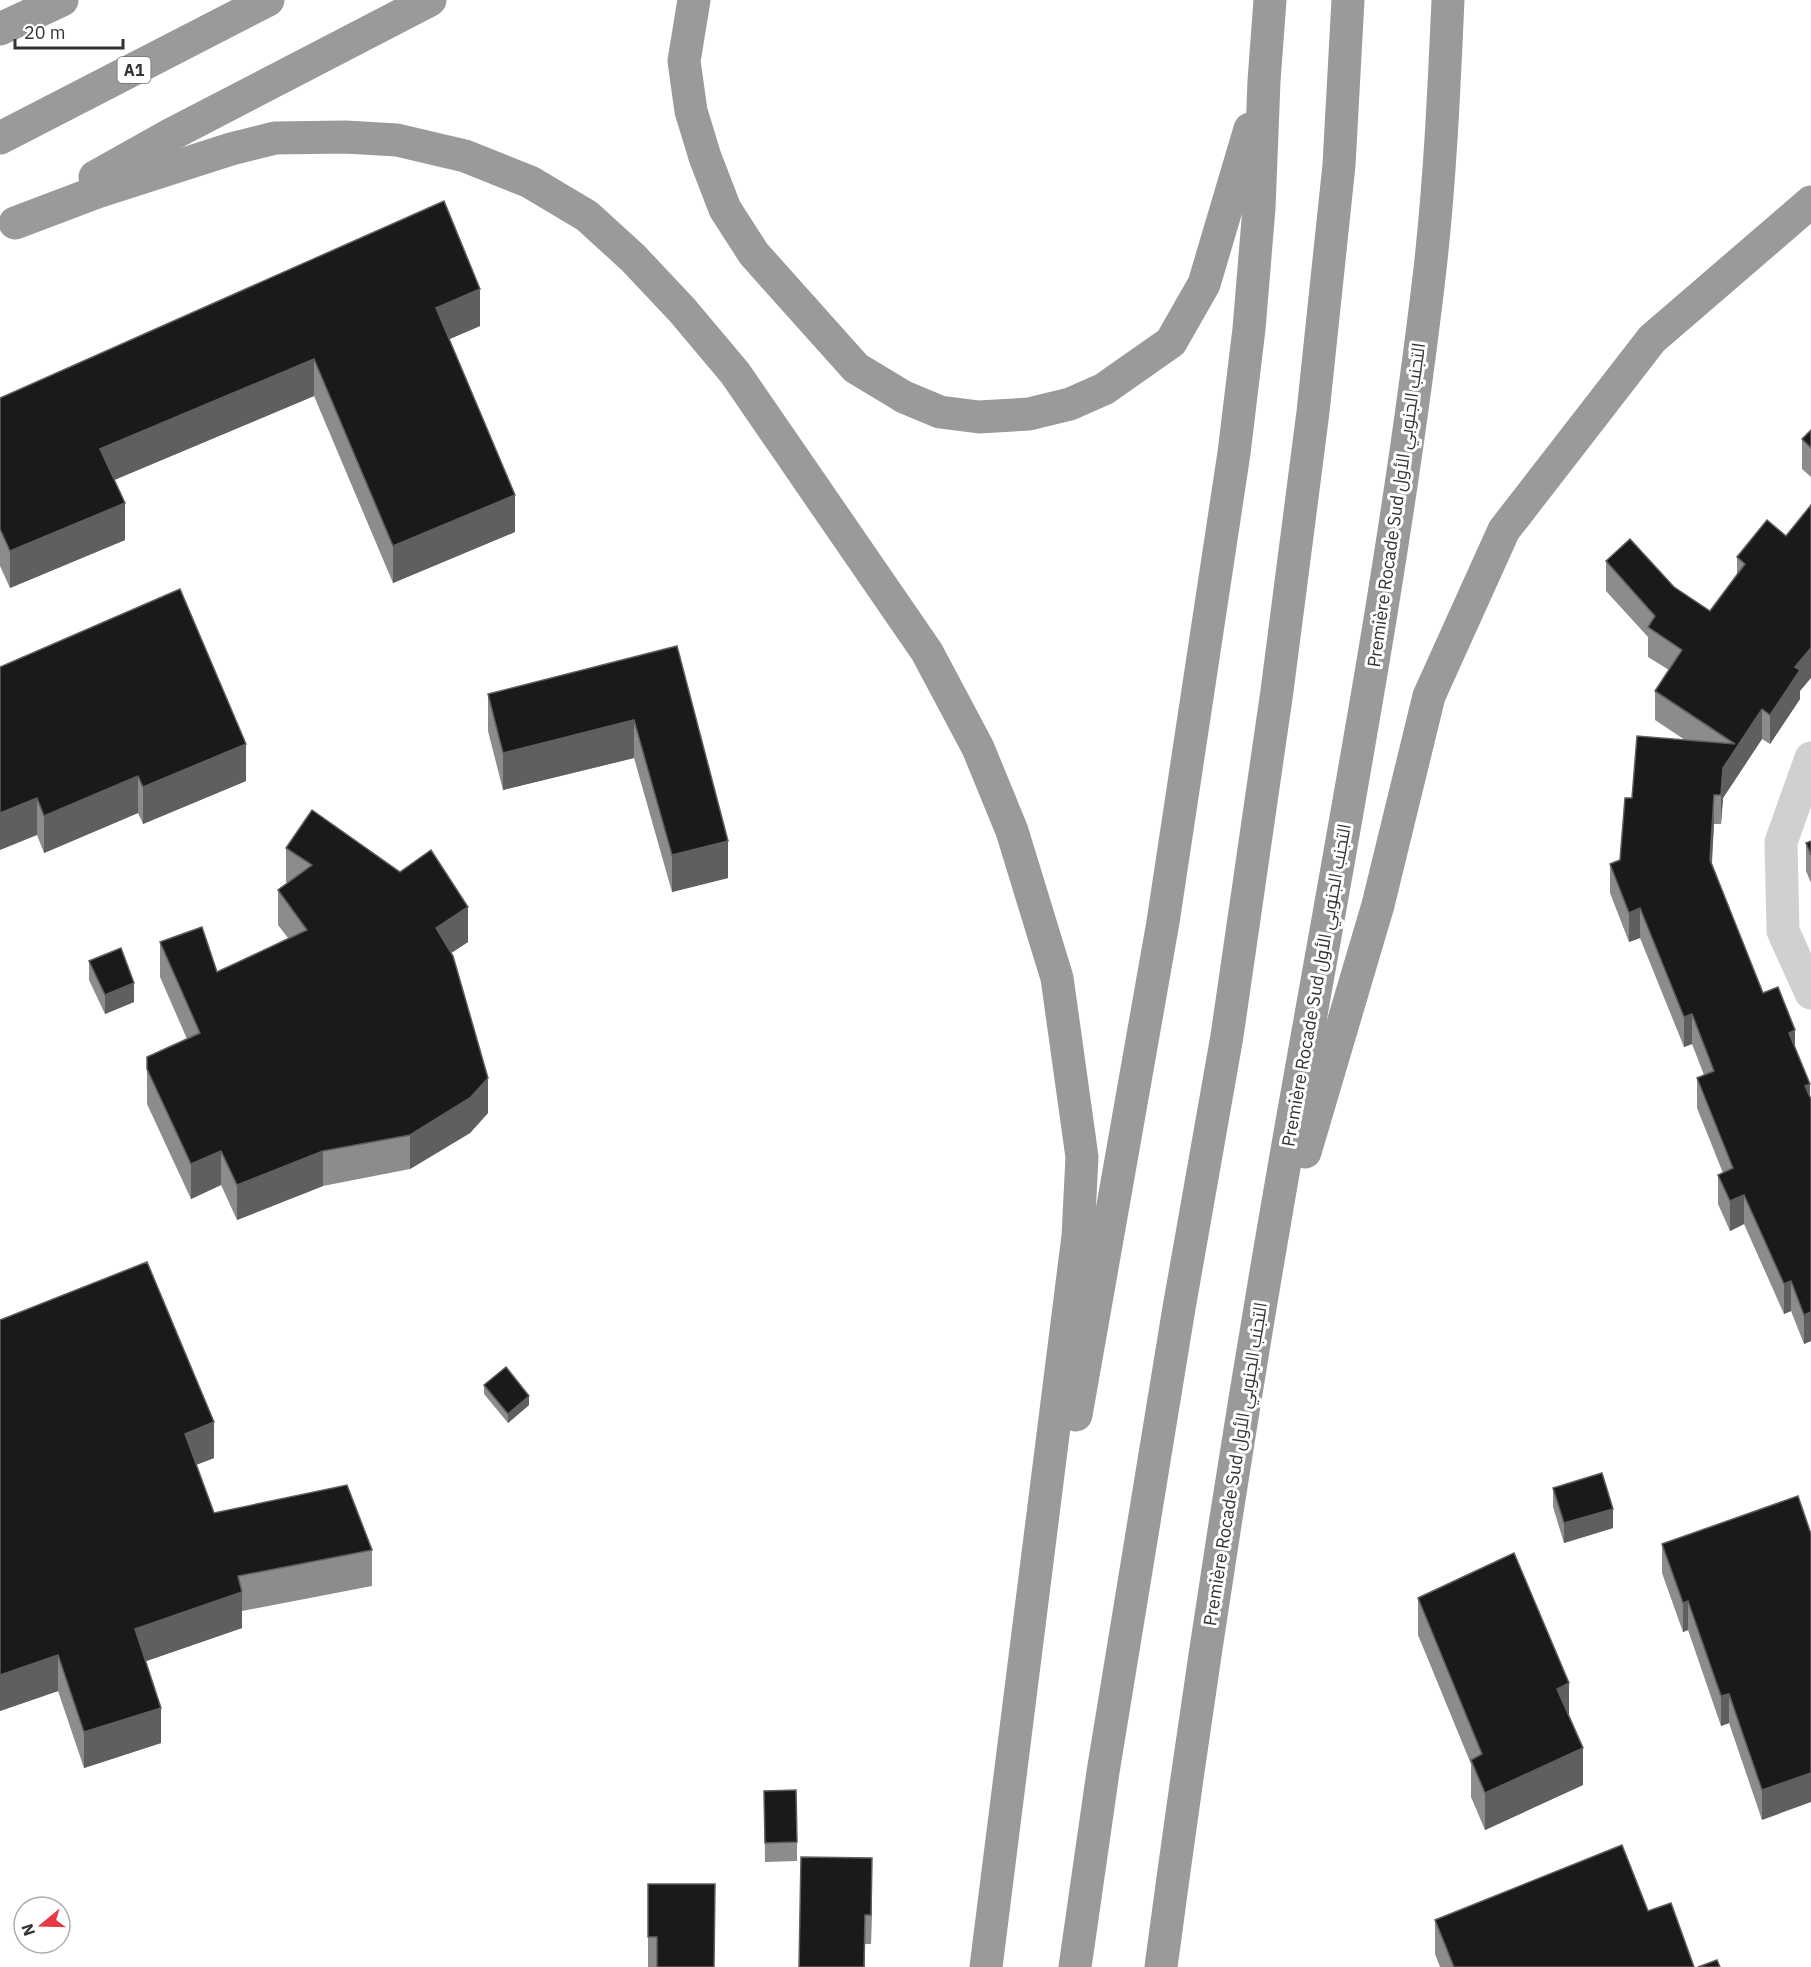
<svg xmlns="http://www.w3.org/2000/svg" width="1811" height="1967" font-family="'IBM Plex Sans',Cairo,sans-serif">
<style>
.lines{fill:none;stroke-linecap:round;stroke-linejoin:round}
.minor{stroke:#d0d0d0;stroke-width:33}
.highway{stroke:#9a9a9a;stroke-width:33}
.wall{fill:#8c8c8c}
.shaded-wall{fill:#5f5f5f}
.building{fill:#1a1a1a;stroke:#5f5f5f;stroke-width:1.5}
.labels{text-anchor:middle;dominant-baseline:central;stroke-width:6;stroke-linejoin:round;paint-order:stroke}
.shield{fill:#fff;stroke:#707070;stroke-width:1.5}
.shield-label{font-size:16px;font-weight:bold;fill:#333}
.street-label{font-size:18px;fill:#333;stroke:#fff}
</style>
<rect width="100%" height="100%" fill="#fff"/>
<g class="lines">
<!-- minor -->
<path class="minor" d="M1811 758 1781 842 1783 931 1811 993"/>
<!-- highway -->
<g class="highway">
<path d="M694 0 684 61 691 111 705 157 725 209 754 254 856 368 904 397 940 412 979 417 1029 414 1070 404 1104 389 1171 342 1204 284 1250 129"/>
<path d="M0 29 62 0"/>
<path d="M0 138 268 0"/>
<path d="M95 177 170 135 430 0"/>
<path d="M15 223 97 192 231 149 275 138 345 137 397 140 465 156 530 182 587 216 633 258 682 310 735 373 927 652 978 748 1012 831 1057 978 1082 1157 1078 1236 986 1967"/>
<path d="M1305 1152 1378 905 1429 696 1504 530 1652 339 1811 202"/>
<path d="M1076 1415 1163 922 1234 453 1249 329 1259 208 1264 81 1270 0"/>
<path d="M1075 1967 1103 1772 1179 1308 1227 1036 1277 691 1313 412 1339 165 1348 0"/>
<path d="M1161 1967C1200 1673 1246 1380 1298 1088 1346 816 1398 544 1430 269 1440 180 1444 90 1448 0"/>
</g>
</g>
<!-- wall -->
<g class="wall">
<path d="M480 326 449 339 515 532 393 583 314 396 114 480 125 540 10 588 0 566V398Z"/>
<path d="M1811 430V477L1802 469V439Z"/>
<path d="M1767 520 1800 691V699L1770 744 1762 739 1723 798 1721 824H1714L1712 864 1763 993 1795 1048 1811 1099V1341L1804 1344 1791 1311 1784 1314 1744 1224 1730 1231 1718 1204V1175L1723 1173 1697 1108V1078L1704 1075 1692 1044 1684 1047 1640 938 1629 942 1610 893V864L1620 860 1632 798 1685 740 1655 720V691L1669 670 1648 657V637L1606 591V561L1674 587 1710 611 1737 575V557Z"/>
<path d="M677 646 728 878 672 892 634 758 503 790 488 731V694Z"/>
<path d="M0 667 246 781 143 824 138 813 44 853 37 835Z"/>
<path d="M1811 841V883L1806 871V843Z"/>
<path d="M286 848 468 942 451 953 488 1113 470 1133 410 1169 323 1186 237 1220 221 1185 191 1199 147 1104V1057L187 1039 160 977V942L217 972 288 938 278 925V890L288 883 286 882Z"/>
<path d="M89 961 134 1002 105 1014 89 980Z"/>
<path d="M0 1320 214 1458 196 1465 214 1513 372 1550V1586L242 1611V1628L146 1661 161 1743 84 1768 58 1691 0 1711Z"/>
<path d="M484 1385 529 1405 508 1423 484 1394Z"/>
<path d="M1553 1488 1613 1528 1564 1543 1553 1507Z"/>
<path d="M1811 1534 1762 1820 1729 1723 1721 1726 1688 1630 1683 1632 1662 1573V1544Z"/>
<path d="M1418 1598 1569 1716 1583 1785 1485 1830 1471 1797V1764L1418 1635Z"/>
<path d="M764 1791 797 1842V1861L765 1862Z"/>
<path d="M648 1884 714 1967H648Z"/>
<path d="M872 1887 871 1944H865V1967H799Z"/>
<path d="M1648 1911 1694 1967H1440L1435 1954V1920Z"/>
</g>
<!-- shaded-wall -->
<g class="shaded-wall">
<path d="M480 289V326L436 345V308Z"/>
<path d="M314 359V396L100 486V449Z"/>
<path d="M515 495V532L393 583V546Z"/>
<path d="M125 503V540L10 588V551Z"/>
<path d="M1811 648V678L1800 691V699L1770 744V715L1795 667Z"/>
<path d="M1762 709V739L1723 798 1721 824V795L1723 768Z"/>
<path d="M634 720V758L503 790V753Z"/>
<path d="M246 744V781L143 824V787Z"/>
<path d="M138 776V813L44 853V816Z"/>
<path d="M1714 795V824L1710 889V860Z"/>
<path d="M37 798V835L0 850V813Z"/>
<path d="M728 841V878L672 892V855Z"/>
<path d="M468 907V942L436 963V928Z"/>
<path d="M1640 908V938L1629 942V913Z"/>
<path d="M134 983V1002L105 1014V995Z"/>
<path d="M1692 1014V1044L1684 1047V1017Z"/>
<path d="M1795 1030V1060L1789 1033Z"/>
<path d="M488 1078V1113L470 1133 410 1169V1135Z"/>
<path d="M1810 1084V1114L1805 1086Z"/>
<path d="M221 1151V1185L191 1199V1164Z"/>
<path d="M323 1151V1186L237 1220V1185Z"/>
<path d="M1744 1195V1224L1730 1231V1201Z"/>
<path d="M1791 1281V1311L1784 1314V1284Z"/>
<path d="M1811 1312V1341L1804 1344V1315Z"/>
<path d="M529 1396V1405L508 1423V1414Z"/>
<path d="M214 1422V1458L185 1469V1434Z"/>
<path d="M1613 1509V1528L1564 1543V1523Z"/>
<path d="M242 1592V1628L135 1665V1629Z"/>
<path d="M1688 1601V1630L1683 1632V1603Z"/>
<path d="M58 1655V1691L0 1711V1675Z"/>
<path d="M1569 1683V1721L1557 1689Z"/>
<path d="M1729 1694V1723L1721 1726V1696Z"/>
<path d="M161 1708V1743L84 1768V1732Z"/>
<path d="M1583 1748V1785L1485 1830V1793Z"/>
<path d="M1811 1773V1802L1762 1820V1790Z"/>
<path d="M872 1858V1887L871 1944V1915Z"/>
</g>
<!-- building -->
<g class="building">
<path d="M444 201 480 289 436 308 515 495 393 546 314 359 100 449 125 503 10 551 0 529V398Z"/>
<path d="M1811 430V448L1802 439Z"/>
<path d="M1811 505V648L1795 667 1800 670 1770 715 1762 709 1723 768 1721 795H1714L1710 860 1763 993 1778 987 1795 1030 1789 1033 1810 1084 1805 1086 1811 1099V1312L1804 1315 1791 1281 1784 1284 1744 1195 1730 1201 1718 1175 1733 1168 1697 1078 1714 1071 1692 1014 1684 1017 1640 908 1629 913 1610 864 1620 860 1625 798H1632L1637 736 1735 744 1655 691 1682 650 1648 627 1655 616 1606 561 1630 539 1674 587 1710 611 1745 564 1737 557 1767 520 1786 536Z"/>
<path d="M180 589 246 744 143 787 138 776 44 816 37 798 0 813V667Z"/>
<path d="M677 646 728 841 672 855 634 720 503 753 488 694Z"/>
<path d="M312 810 400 872 431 850 468 907 436 928 453 956 488 1078 470 1098 410 1135 323 1151 237 1185 221 1151 191 1164 147 1069V1057L200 1033 160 942 202 927 217 972 307 930 278 890 312 865 286 848Z"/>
<path d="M1811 841V855L1806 843Z"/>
<path d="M121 948 134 983 105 995 89 961Z"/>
<path d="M147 1262 214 1422 185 1434 214 1513 347 1485 372 1550 238 1576 242 1592 135 1629 161 1708 84 1732 58 1655 0 1675V1320Z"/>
<path d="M506 1367 529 1396 508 1414 484 1385Z"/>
<path d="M1602 1473 1613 1509 1564 1523 1553 1488Z"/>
<path d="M1798 1496 1811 1534V1773L1762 1790 1729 1694 1721 1696 1688 1601 1683 1603 1662 1544Z"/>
<path d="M1514 1553 1569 1683 1557 1689 1583 1748 1485 1793 1471 1760 1482 1754 1418 1598Z"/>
<path d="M796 1790 797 1842 765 1843 764 1791Z"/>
<path d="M1622 1845 1648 1911 1671 1903 1694 1967H1454L1435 1920Z"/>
<path d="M801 1857 872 1858 871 1915H865L864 1967H799Z"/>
<path d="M648 1884H715L714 1967H657V1937H648Z"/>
<path d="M1717 1960 1720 1967H1698Z"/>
</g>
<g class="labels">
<!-- shield labels -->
<rect class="shield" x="117.5" y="57" width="33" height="26" rx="4.5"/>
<g class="shield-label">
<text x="134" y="70">A1</text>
</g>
<!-- street labels -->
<g class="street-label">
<text transform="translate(1396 505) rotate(-82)">Première Rocade Sud التجنب الجنوبي الأول</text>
<text transform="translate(1316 985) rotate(-80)">Première Rocade Sud التجنب الجنوبي الأول</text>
<text transform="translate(1235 1464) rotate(-81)">Première Rocade Sud التجنب الجنوبي الأول</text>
</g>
</g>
<!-- north arrow -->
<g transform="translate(42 1925) rotate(251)"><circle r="28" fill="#ffffff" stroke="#adadad" stroke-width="1.5"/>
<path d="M0-4.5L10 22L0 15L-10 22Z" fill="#e63946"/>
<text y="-9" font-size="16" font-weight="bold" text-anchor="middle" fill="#333333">N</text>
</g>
<!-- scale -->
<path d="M15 39v9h108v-9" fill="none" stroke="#333333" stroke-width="3"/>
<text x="24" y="39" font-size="18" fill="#333333" stroke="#ffffff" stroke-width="4.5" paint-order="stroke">20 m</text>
</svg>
